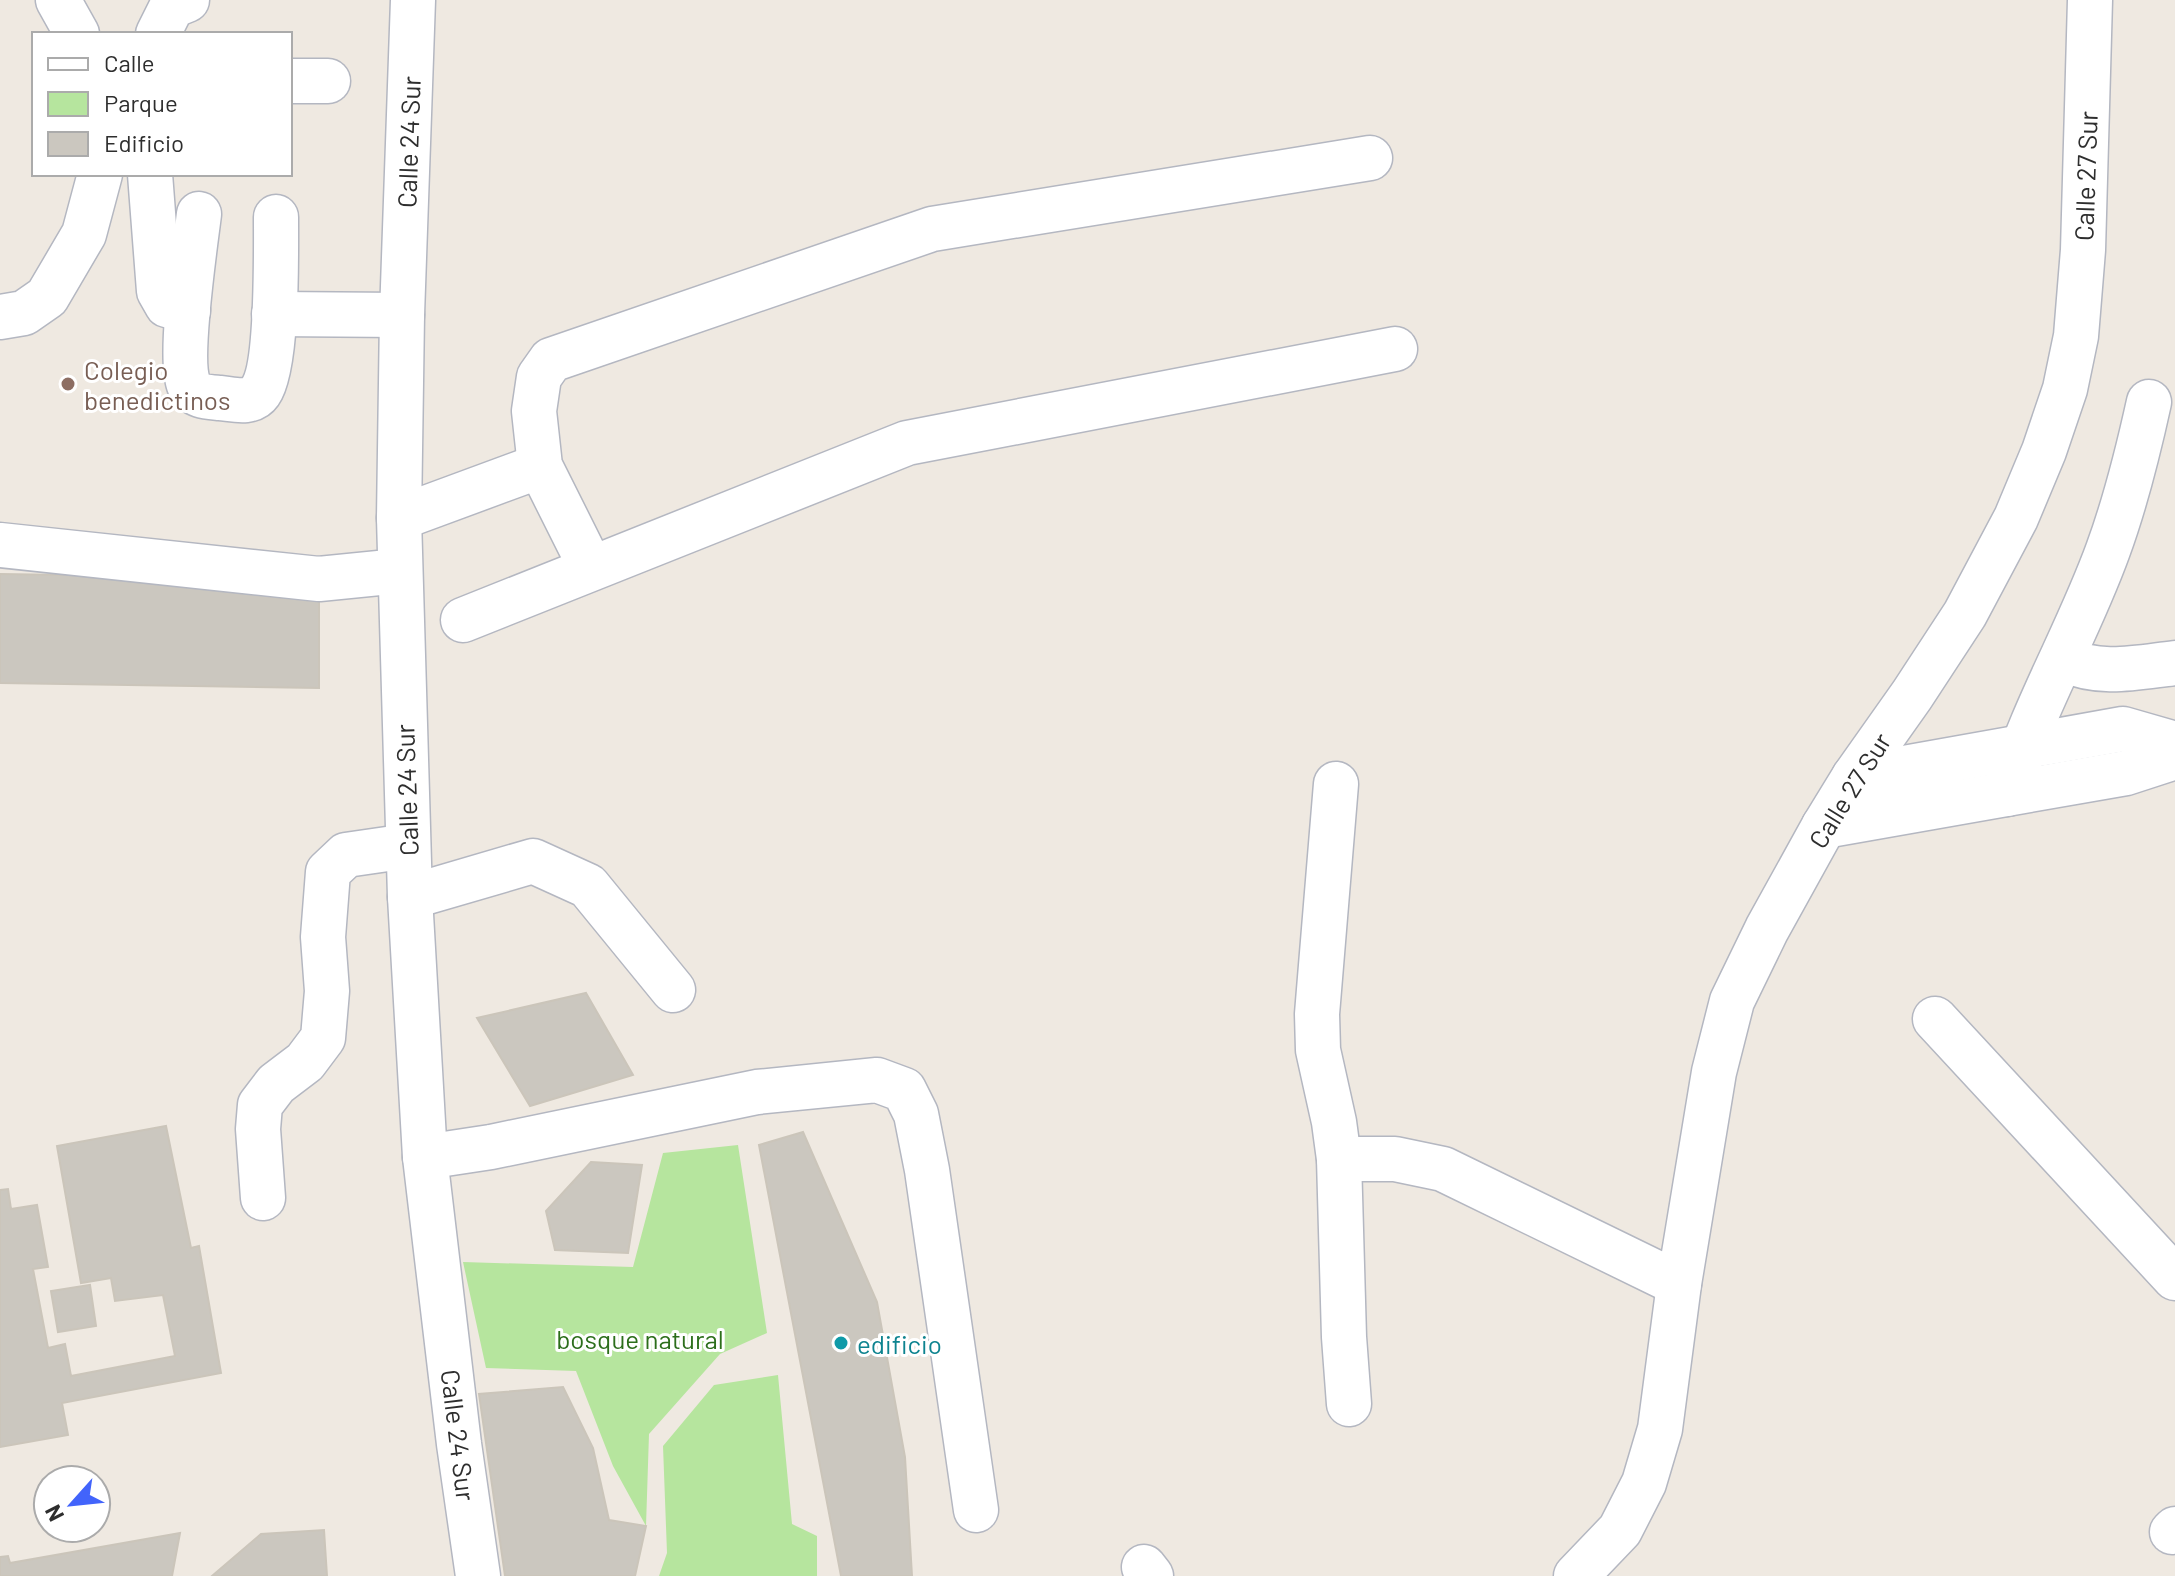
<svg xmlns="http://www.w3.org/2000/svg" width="2175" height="1576" font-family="Barlow,sans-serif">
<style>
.green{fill:#b6e59e}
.building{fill:#cbc7bf;stroke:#cbc5ba;stroke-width:2}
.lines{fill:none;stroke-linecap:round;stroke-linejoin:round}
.minor-casing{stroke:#b4b7c1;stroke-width:47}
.minor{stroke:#fff;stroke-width:44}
.education-dot{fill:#8d6e63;stroke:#fff;stroke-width:3}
.culture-dot{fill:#0f9aa8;stroke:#fff;stroke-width:3}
.labels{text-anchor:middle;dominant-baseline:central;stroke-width:6;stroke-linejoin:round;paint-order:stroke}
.street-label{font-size:26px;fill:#2e2e2e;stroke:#fff}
.education-label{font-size:26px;fill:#785e54;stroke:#fff;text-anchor:start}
.park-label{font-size:26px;fill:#2c6e1b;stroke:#fff}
.culture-label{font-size:26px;fill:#0d838f;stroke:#fff;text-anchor:start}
</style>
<rect width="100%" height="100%" fill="#efe9e1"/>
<!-- green -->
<g class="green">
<path d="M738 1145 767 1333 720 1354 649 1434 646 1526 613 1466 576 1371 486 1368 463 1262 633 1267 663 1153Z"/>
<path d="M778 1375 792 1524 817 1536V1576H659L667 1553 663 1446 714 1385Z"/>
</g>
<!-- building -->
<g class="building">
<path d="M0 574 319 579V688L0 683Z"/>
<path d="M586 993 633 1075 530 1106 477 1018Z"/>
<path d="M166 1126 191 1248 199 1246 221 1373 62 1403 68 1435 0 1447V1190L8 1189 11 1209 37 1205 48 1267 33 1269 48 1348 65 1344 71 1376 175 1356 163 1295 115 1301 111 1278 81 1283 57 1146Z"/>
<path d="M803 1132 877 1302 905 1457 912 1576H841L759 1145Z"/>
<path d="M591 1162 642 1165 628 1253 555 1250 546 1211Z"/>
<path d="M90 1285 96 1326 58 1332 51 1291Z"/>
<path d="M563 1387 593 1448 609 1520 646 1526 635 1576H505L479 1394Z"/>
<path d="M324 1530 327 1576H212L261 1534Z"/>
<path d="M180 1533 172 1576H0V1557L8 1556 10 1563Z"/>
</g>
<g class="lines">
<defs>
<g id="minor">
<path d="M58 0 77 34"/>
<path d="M413 0 402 315 399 518 410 897 425 1157 459 1444 478 1576"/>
<path d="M158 34 172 6 187 0"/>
<path d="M290 81H328"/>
<path d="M150 174 159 291 167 305 188 311"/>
<path d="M199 214C195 247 178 359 189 385 194 397 209 397 220 398 233 399 251 405 260 392 278 368 276 251 276 217"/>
<path d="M274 314 402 315"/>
<path d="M0 317 24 313 47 297 84 234 100 174"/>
<path d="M399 518 540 466"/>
<path d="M0 545 319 579 399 571"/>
<path d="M591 568 540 466 534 411 539 377 551 360 932 229 1370 158"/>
<path d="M463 620 907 443 1395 349"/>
<path d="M2062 659C2102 676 2133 668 2175 663"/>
<path d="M1854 777 2123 729 2175 744"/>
<path d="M1336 784 1317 1014 1318 1050 1334 1122 1339 1159 1344 1337 1349 1404"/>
<path d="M2007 794C2032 709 2078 633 2108 550 2126 501 2138 452 2149 402"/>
<path d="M1824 826 2126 773 2175 757"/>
<path d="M410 897 533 861 588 886 673 990"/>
<path d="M1935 1019 2175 1278"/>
<path d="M425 1157 491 1147 757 1092 877 1080 904 1090 916 1114 927 1170 976 1510"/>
<path d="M1339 1159H1395L1443 1169 1679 1284"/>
<path d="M263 1198 258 1129 260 1105 276 1084 305 1062 323 1038 327 991 323 937 328 872 346 855 408 846"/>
<path d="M2172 1532 2175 1529"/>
<path d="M1144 1567 1151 1576"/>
<path d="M1576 1576 1620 1530 1644 1483 1660 1429 1679 1284 1714 1072 1732 1001 1767 929 1824 826 1854 777 1912 695 1965 614 2016 518 2044 451 2065 389 2076 336 2083 250 2090 0"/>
</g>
</defs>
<!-- minor casing -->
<use href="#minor" class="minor-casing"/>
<!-- minor -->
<use href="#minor" class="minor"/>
</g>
<!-- markers -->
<circle class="education-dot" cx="68" cy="384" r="8"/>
<circle class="culture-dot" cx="841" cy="1343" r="8"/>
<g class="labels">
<!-- street labels -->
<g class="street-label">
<text transform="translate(408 142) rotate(-88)">Calle 24 Sur</text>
<text transform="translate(2085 176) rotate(-88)">Calle 27 Sur</text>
<text transform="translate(406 790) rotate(-92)">Calle 24 Sur</text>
<text transform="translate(1849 790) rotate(-58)">Calle 27 Sur</text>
<text transform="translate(459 1435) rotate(83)">Calle 24 Sur</text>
</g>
<!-- education labels -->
<g class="education-label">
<text x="84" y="369">Colegio<tspan x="84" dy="30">benedictinos</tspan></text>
</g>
<!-- park labels -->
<g class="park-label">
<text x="640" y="1338">bosque natural</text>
</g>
<!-- culture labels -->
<g class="culture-label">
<text x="857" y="1343">edificio</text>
</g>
</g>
<!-- legend -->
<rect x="32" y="32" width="260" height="144" fill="#ffffff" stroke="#ababab" stroke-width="2"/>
<rect x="48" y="58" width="40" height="12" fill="#ffffff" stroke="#ababab" stroke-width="2"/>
<text x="104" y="72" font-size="24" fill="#2e2e2e">Calle</text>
<rect x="48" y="92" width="40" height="24" fill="#b6e59e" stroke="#ababab" stroke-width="2"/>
<text x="104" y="112" font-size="24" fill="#2e2e2e">Parque</text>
<rect x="48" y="132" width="40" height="24" fill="#cbc7bf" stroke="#ababab" stroke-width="2"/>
<text x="104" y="152" font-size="24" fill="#2e2e2e">Edificio</text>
<!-- north arrow -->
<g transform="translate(72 1504) rotate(243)"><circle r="38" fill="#ffffff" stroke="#ababab" stroke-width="2"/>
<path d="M0-6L14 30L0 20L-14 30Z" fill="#4264fb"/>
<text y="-12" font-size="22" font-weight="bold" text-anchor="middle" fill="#2e2e2e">N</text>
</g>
</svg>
